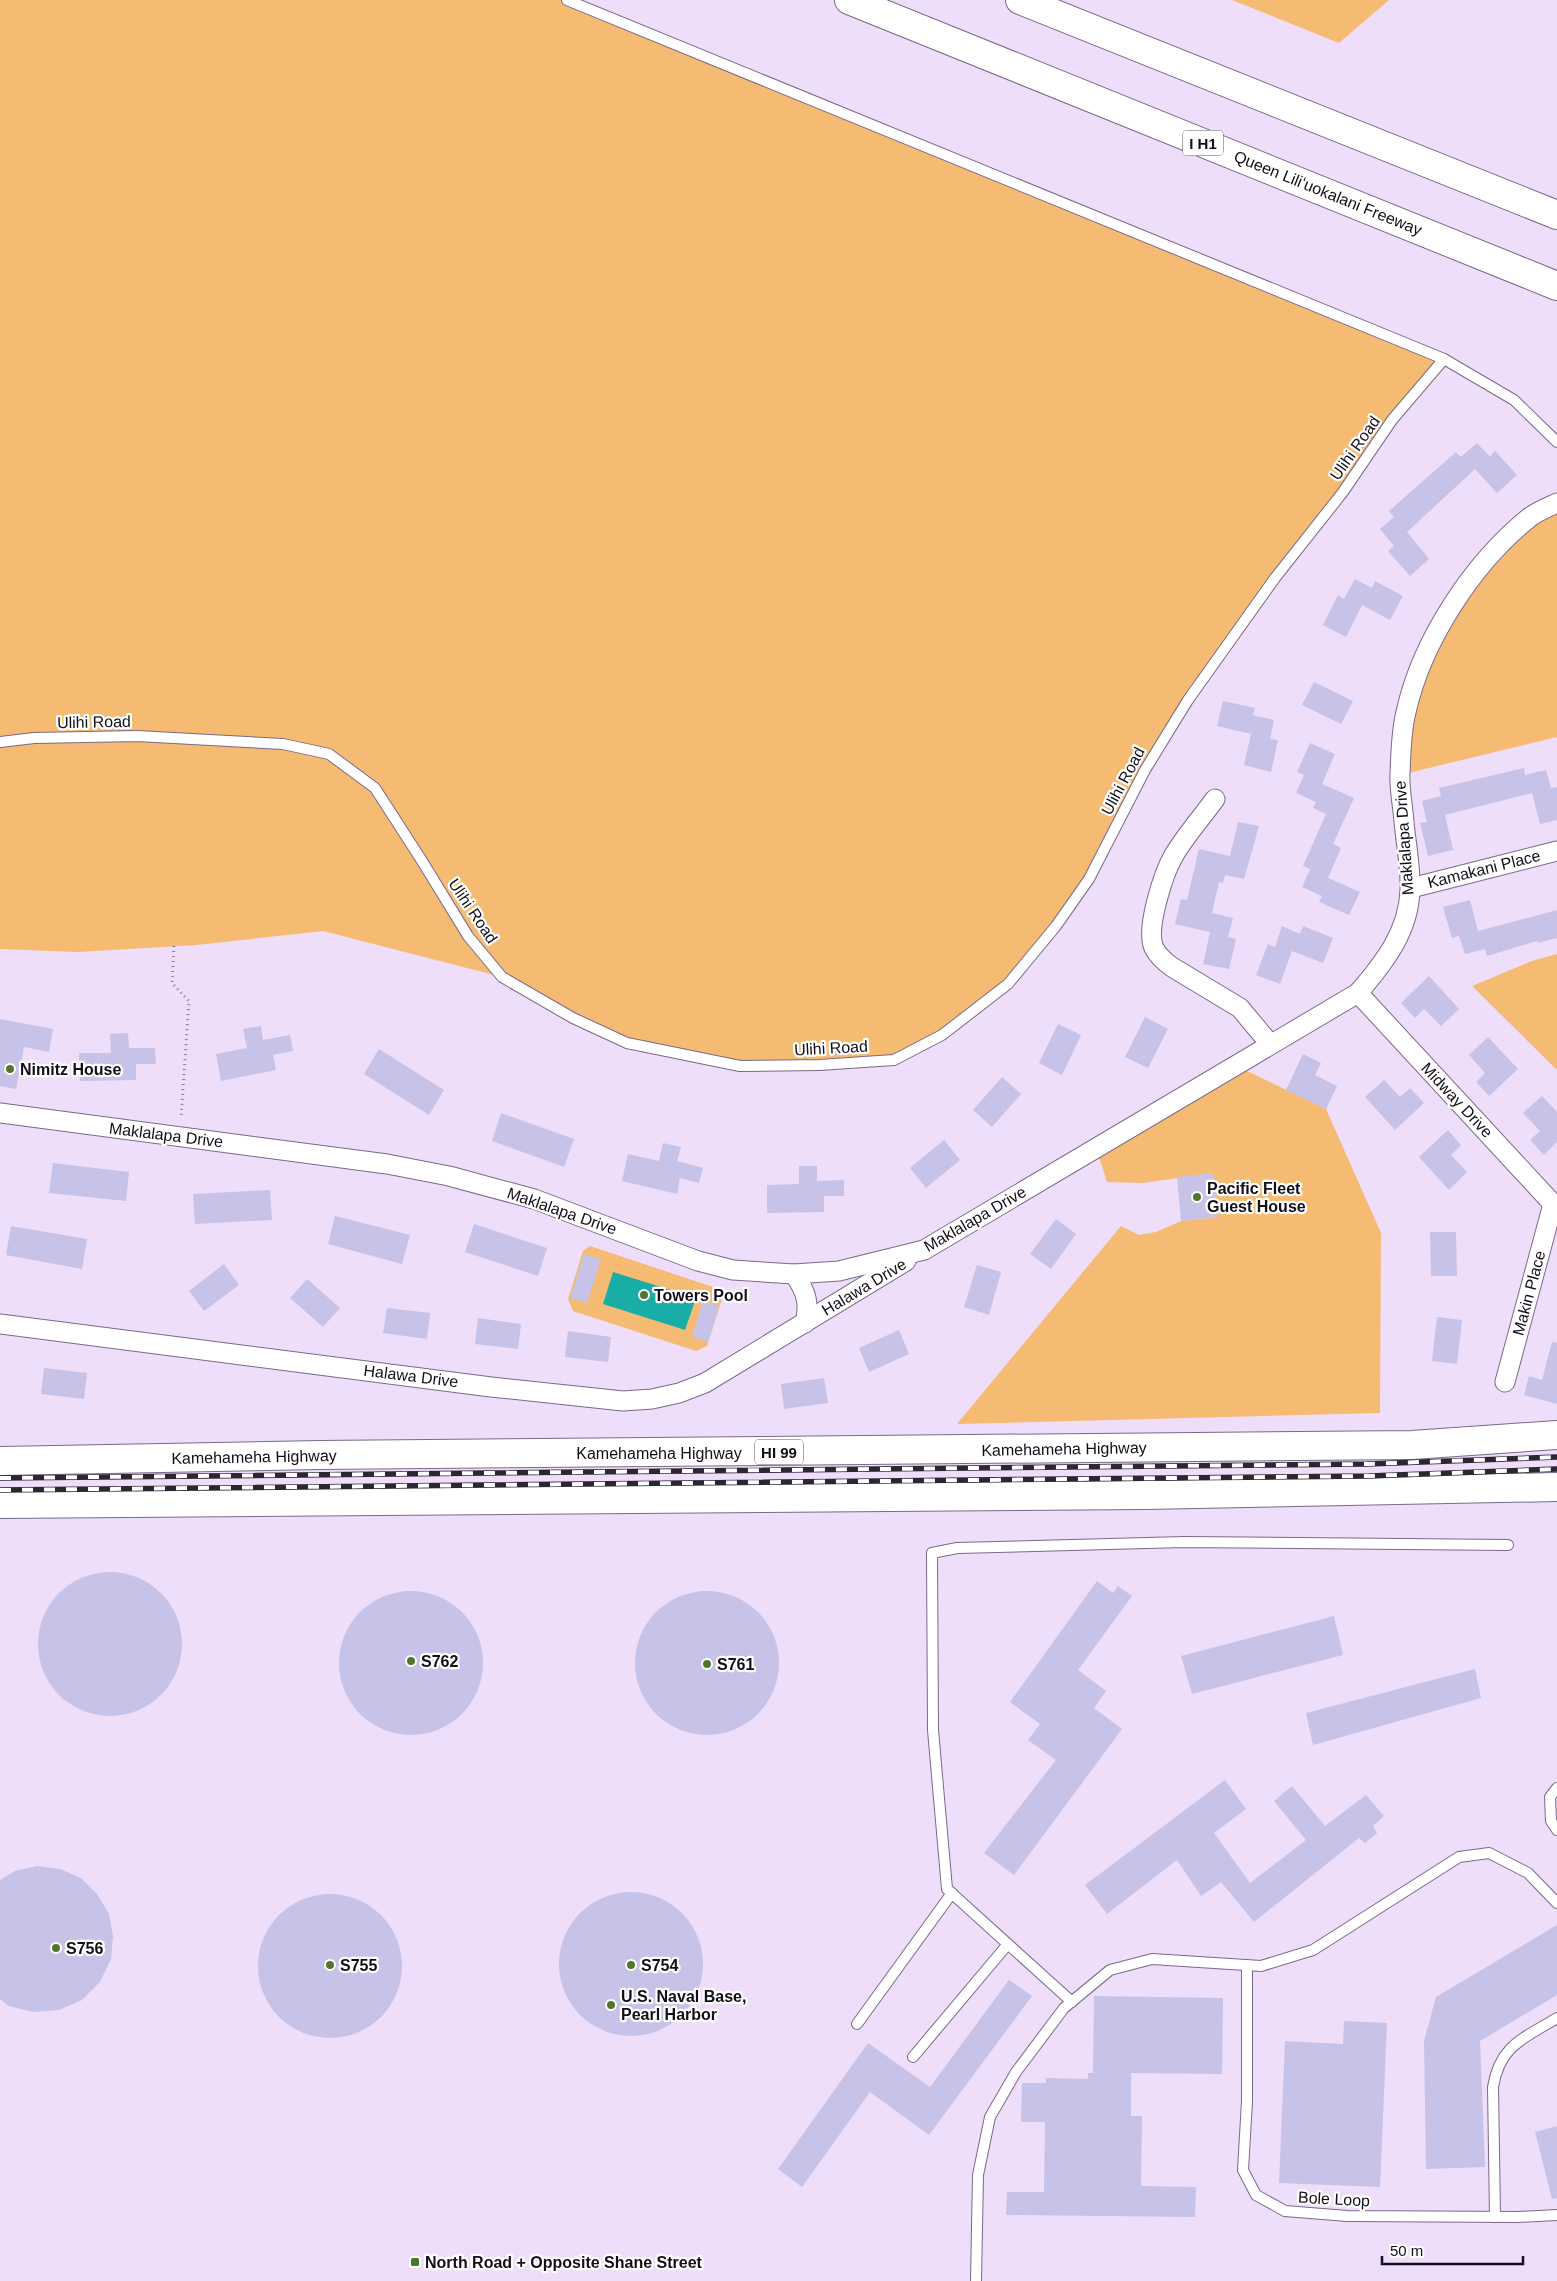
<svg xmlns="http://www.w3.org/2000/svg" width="1557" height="2281" font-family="Arial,sans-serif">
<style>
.green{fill:#f5bb72}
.water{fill:#19ada8}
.building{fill:#c7c2e7}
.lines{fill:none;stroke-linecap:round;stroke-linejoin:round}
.service-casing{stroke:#7b6988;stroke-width:12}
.minor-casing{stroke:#7b6988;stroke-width:21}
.primary-casing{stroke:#7b6988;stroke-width:30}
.motorway-casing{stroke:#7b6988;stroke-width:30}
.path{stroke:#887d91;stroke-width:3;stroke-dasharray:1 4;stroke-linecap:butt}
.service{stroke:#fff;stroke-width:10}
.minor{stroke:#fff;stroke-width:19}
.primary{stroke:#fff;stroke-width:28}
.motorway{stroke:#fff;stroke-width:28}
.rail-casing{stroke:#2c2532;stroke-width:5.5}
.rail{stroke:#fff;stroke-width:4;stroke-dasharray:11;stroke-linecap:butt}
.poi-dot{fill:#52752d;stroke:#fff;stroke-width:2}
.labels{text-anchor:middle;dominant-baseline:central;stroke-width:4.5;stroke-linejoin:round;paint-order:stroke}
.shield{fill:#fff;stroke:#5a565d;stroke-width:1}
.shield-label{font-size:15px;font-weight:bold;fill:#130d18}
.street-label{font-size:16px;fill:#130d18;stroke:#fff}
.poi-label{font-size:16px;font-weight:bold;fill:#130d18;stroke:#fff;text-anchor:start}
</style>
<rect width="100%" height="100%" fill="#eedefa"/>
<!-- green -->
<g class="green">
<path d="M0 0H567L1444 359 1392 420 1188 700 1089 879 1008 984 942 1035 894 1060 740 1066 627 1043 502 977 323 931 196 945 78 952 0 949Z"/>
<path d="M1232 0H1389L1339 43Z"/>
<path d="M1557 503V737L1400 775 1406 713 1465 584Z"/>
<path d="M1557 954V1070L1472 986 1532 961Z"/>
<path d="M1235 1065 1326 1109 1381 1233 1380 1413 957 1424 1121 1226 1139 1235 1156 1232 1181 1221 1218 1217 1213 1173 1143 1183 1107 1182 1096 1148Z"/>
<path d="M590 1246 713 1287 722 1299 707 1346 696 1351 573 1311 568 1299 583 1251Z"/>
</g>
<!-- water -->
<path class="water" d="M613 1272 696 1298 685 1330 603 1304Z"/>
<!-- building -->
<g class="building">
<path d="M1477 443 1490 457 1495 451 1517 475 1497 493 1475 469 1407 532 1429 559 1410 576 1388 551 1394 546 1380 529 1394 517 1389 511 1456 452 1461 457Z"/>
<path d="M1355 579 1372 588 1375 581 1403 596 1390 620 1362 605 1346 637 1323 625 1338 595 1344 599Z"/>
<path d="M1314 682 1353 701 1341 724 1302 705Z"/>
<path d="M1223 701 1255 708 1253 715 1274 720 1270 739 1278 740 1271 772 1244 765 1251 734 1217 726Z"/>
<path d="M1310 743 1335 754 1322 784 1354 798 1333 844 1341 848 1328 878 1360 892 1349 915 1319 902 1322 896 1302 887 1310 869 1303 866 1326 814 1313 808 1316 802 1296 793 1304 775 1297 772Z"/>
<path d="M1524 768 1525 775 1546 770 1551 788 1557 787V820L1540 824 1532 793 1445 815 1453 850 1428 856 1420 823 1427 822 1422 801 1441 796 1439 788Z"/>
<path d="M1238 822 1259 826 1244 879 1225 875 1223 883 1219 882 1212 913 1233 918 1228 937 1236 939 1229 969 1203 964 1210 932 1175 924 1181 899 1187 900 1199 849 1230 856Z"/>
<path d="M1470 900 1478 931 1557 910V938L1538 943 1537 941 1487 956 1485 949 1465 954 1459 936 1452 938 1443 907Z"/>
<path d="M1282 926 1300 934 1303 926 1333 938 1323 963 1292 951 1280 984 1256 975 1268 944 1275 947Z"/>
<path d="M1429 976 1459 1009 1441 1026 1424 1009 1415 1018 1401 1003Z"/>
<path d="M1145 1017 1168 1029 1148 1068 1125 1057Z"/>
<path d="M0 1019 53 1029 49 1052 24 1047 16 1089 0 1086Z"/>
<path d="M1058 1024 1081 1035 1062 1075 1039 1063Z"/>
<path d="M261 1026 263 1040 290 1035 293 1051 273 1055 276 1070 221 1081 216 1054 247 1048 243 1029Z"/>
<path d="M128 1033 129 1048H155L156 1064H136V1080L80 1081 79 1053H111L110 1034Z"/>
<path d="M1488 1037 1518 1069 1489 1096 1476 1082 1485 1073 1469 1055Z"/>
<path d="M379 1049 444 1090 429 1115 364 1074Z"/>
<path d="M1303 1054 1321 1063 1315 1075 1337 1086 1326 1109 1286 1090Z"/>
<path d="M1002 1077 1021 1094 992 1127 973 1110Z"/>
<path d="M1384 1080 1400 1097 1410 1088 1424 1103 1395 1130 1365 1097Z"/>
<path d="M1542 1096 1557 1112V1142L1544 1155 1530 1140 1540 1131 1523 1113Z"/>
<path d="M501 1113 574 1139 564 1167 492 1141Z"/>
<path d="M1448 1130 1461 1145 1451 1155 1467 1172 1449 1190 1419 1157Z"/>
<path d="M944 1140 960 1160 926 1188 910 1168Z"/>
<path d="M663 1143 681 1147 677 1161 703 1168 699 1183 680 1178 677 1194 622 1181 628 1154 659 1161Z"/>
<path d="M53 1163 129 1172 126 1201 49 1193Z"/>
<path d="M799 1166H817V1181L844 1180V1196H824V1212L767 1213V1185L799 1184Z"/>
<path d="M1213 1173 1218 1217 1181 1221 1177 1177Z"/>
<path d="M270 1190 272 1220 195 1224 193 1194Z"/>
<path d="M335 1216 410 1235 402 1264 328 1244Z"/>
<path d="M1056 1219 1076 1234 1051 1269 1030 1254Z"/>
<path d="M474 1224 547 1248 538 1276 465 1252Z"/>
<path d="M11 1226 87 1239 82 1269 6 1255Z"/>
<path d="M1430 1232H1456L1457 1276H1431Z"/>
<path d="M584 1254 601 1259 587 1303 570 1298Z"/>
<path d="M224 1264 239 1285 204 1311 189 1291Z"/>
<path d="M977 1265 1001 1272 989 1315 964 1307Z"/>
<path d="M307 1279 340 1308 323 1327 290 1298Z"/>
<path d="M703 1301 719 1306 708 1342 692 1337Z"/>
<path d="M387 1308 430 1313 427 1339 383 1333Z"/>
<path d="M1437 1317 1462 1320 1457 1364 1432 1361Z"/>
<path d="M478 1318 521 1324 518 1349 475 1344Z"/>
<path d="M899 1330 909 1354 869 1372 859 1348Z"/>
<path d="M568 1331 611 1337 608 1362 565 1357Z"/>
<path d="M1552 1342 1557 1343V1404L1524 1395 1529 1376 1542 1380Z"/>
<path d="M44 1368 87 1373 84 1399 41 1394Z"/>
<path d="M824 1378 828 1403 784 1409 781 1384Z"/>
<circle cx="110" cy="1644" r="72"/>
<path d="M1097 1581 1113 1593 1118 1586 1132 1596 1078 1670 1106 1691 1094 1708 1122 1729 1014 1875 984 1853 1056 1760 1028 1740 1040 1724 1010 1702Z"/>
<circle cx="411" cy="1663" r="72"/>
<circle cx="707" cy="1663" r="72"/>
<path d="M1334 1616 1343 1655 1192 1694 1181 1656Z"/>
<path d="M1475 1669 1481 1698 1313 1745 1306 1713Z"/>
<path d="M1225 1780 1246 1809 1214 1833 1250 1883 1306 1840 1274 1801 1292 1786 1325 1826 1366 1795 1384 1816 1373 1826 1377 1833 1365 1843 1359 1838 1254 1922 1221 1882 1201 1896 1177 1860 1107 1914 1085 1885Z"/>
<path d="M37 1866 60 1869 81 1878 97 1894 109 1914 113 1936 111 1959 100 1982 82 2000 59 2010 33 2012 9 2006 0 1999V1880L15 1871Z"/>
<circle cx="631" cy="1964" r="72"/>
<circle cx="330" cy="1966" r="72"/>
<path d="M1557 1925V1995L1480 2041 1485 2167 1426 2169 1424 2041 1436 1997Z"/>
<path d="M1009 1980 1032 1996 929 2135 870 2092 802 2187 778 2169 868 2043 930 2087Z"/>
<path d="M1094 1996 1223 1998 1222 2074 1131 2073V2116H1142L1141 2186 1196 2187 1195 2217 1006 2215 1007 2192H1044L1045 2122H1021L1022 2083H1046V2078L1088 2079V2073H1093Z"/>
<path d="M1344 2021 1387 2023 1380 2187 1279 2183 1285 2041 1343 2044Z"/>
<path d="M1557 2126V2198L1552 2199 1535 2132Z"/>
</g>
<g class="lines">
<defs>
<g id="service">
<path d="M567 0 1444 359 1514 400 1557 442"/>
<path d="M0 742 34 738 137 736 283 744 329 754 375 788 422 861 468 936 502 977 573 1018 627 1043 740 1066 819 1065 894 1060 942 1035 1008 984 1056 926 1089 879 1145 770 1188 700 1275 578 1343 492 1392 420 1444 359"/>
<path d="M1557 1788 1550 1797 1551 1821 1557 1830"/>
<path d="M1247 1965V2101L1243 2170 1256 2195 1285 2211 1347 2216 1518 2217 1557 2215"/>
<path d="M1072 2002 947 1889 933 1730 932 1553 957 1548 1184 1542 1508 1545"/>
<path d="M857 2024 952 1893"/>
<path d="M913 2057 1008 1944"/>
<path d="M1495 2217 1493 2087C1500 2045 1523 2039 1557 2018"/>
<path d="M976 2281 978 2175 990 2117 1016 2072 1064 2008 1110 1970 1152 1959 1261 1966 1313 1950 1459 1857 1489 1853 1528 1873 1557 1903"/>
</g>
<g id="minor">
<path d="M1215 799C1202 817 1186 835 1174 855 1164 872 1145 929 1154 948 1158 956 1165 962 1172 967L1240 1008 1270 1044"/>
<path d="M1411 888 1557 851"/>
<path d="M1358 993 1553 1204 1557 1205"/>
<path d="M0 1113 387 1164 449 1176 534 1199 698 1261 733 1270 794 1274 839 1271 924 1250 1358 993C1384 963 1409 931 1410 890 1411 868 1406 844 1404 822 1403 806 1399 789 1400 773 1401 754 1401 731 1406 712 1422 640 1473 563 1530 517 1538 511 1548 507 1557 503"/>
<path d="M794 1274C806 1291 810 1303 805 1323"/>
<path d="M0 1324 491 1387 623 1401 652 1399 679 1393 705 1383 906 1261"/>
<path d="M1505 1382 1553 1204"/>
</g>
<g id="primary">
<path d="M0 1461 320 1455 1412 1445 1557 1435"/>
<path d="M0 1504 1146 1495 1557 1487"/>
</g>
<g id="motorway">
<path d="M849 0 1557 286"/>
<path d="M1020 0 1557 215"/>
</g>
</defs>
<!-- service casing -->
<use href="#service" class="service-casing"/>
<!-- minor casing -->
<use href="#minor" class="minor-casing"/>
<!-- primary casing -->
<use href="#primary" class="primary-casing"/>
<!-- motorway casing -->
<use href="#motorway" class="motorway-casing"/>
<!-- path -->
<path class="path" d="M174 946 172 983 189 1001 181 1118"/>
<!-- service -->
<use href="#service" class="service"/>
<!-- minor -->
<use href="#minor" class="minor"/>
<!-- primary -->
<use href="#primary" class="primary"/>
<!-- motorway -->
<use href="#motorway" class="motorway"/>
<defs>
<g id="rail">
<path d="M0 1478 1367 1464 1557 1457"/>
<path d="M0 1490 1369 1476 1557 1469"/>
</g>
</defs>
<!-- rail casing -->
<use href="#rail" class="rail-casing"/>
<!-- rail -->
<use href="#rail" class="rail"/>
</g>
<!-- markers -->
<g class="poi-dot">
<circle cx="10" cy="1069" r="5"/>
<circle cx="1197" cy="1197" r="5"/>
<circle cx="644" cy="1295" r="5"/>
<circle cx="411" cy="1661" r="5"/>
<circle cx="707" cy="1664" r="5"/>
<circle cx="56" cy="1948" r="5"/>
<circle cx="330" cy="1965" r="5"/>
<circle cx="631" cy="1965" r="5"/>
<circle cx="611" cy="2005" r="5"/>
<rect x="410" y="2257" width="10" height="10" rx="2.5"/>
</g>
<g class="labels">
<!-- shield labels -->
<g class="shield">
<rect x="1183" y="130.5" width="40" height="25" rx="4"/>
<rect x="755" y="1439.5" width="48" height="25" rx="4"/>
</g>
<g class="shield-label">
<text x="1203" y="143">I H1</text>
<text x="779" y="1452">HI 99</text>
</g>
<!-- street labels -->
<g class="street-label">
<text transform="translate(1328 193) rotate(22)">Queen Liliʻuokalani Freeway</text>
<text transform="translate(1355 448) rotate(-55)">Ulihi Road</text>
<text transform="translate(94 722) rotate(-1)">Ulihi Road</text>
<text transform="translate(1123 781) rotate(-62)">Ulihi Road</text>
<text transform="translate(1404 838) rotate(-94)">Maklalapa Drive</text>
<text transform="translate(1484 869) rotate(-14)">Kamakani Place</text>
<text transform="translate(473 911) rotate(56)">Ulihi Road</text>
<text transform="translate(831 1048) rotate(-3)">Ulihi Road</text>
<text transform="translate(1457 1100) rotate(47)">Midway Drive</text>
<text transform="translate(166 1135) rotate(7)">Maklalapa Drive</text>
<text transform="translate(562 1211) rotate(19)">Maklalapa Drive</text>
<text transform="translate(975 1219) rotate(-30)">Maklalapa Drive</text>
<text transform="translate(864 1287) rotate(-31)">Halawa Drive</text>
<text transform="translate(1529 1293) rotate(-75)">Makin Place</text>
<text transform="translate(411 1376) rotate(7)">Halawa Drive</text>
<text transform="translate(1064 1449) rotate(-1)">Kamehameha Highway</text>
<text x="659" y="1453">Kamehameha Highway</text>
<text transform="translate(254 1457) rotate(-1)">Kamehameha Highway</text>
<text transform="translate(1334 2199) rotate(3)">Bole Loop</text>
</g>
<!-- poi labels -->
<g class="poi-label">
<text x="20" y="1069">Nimitz House</text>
<text x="1207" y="1188">Pacific Fleet<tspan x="1207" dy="18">Guest House</tspan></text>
<text x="654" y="1295">Towers Pool</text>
<text x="421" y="1661">S762</text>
<text x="717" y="1664">S761</text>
<text x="66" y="1948">S756</text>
<text x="340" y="1965">S755</text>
<text x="641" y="1965">S754</text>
<text x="621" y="1996">U.S. Naval Base,<tspan x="621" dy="18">Pearl Harbor</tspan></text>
<text x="425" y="2262">North Road + Opposite Shane Street</text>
</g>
</g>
<!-- scale -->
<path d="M1382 2256v8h141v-8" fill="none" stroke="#130d18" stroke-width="2.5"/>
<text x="1390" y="2256" font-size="15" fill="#130d18" stroke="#ffffff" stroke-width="4" paint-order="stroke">50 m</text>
</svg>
